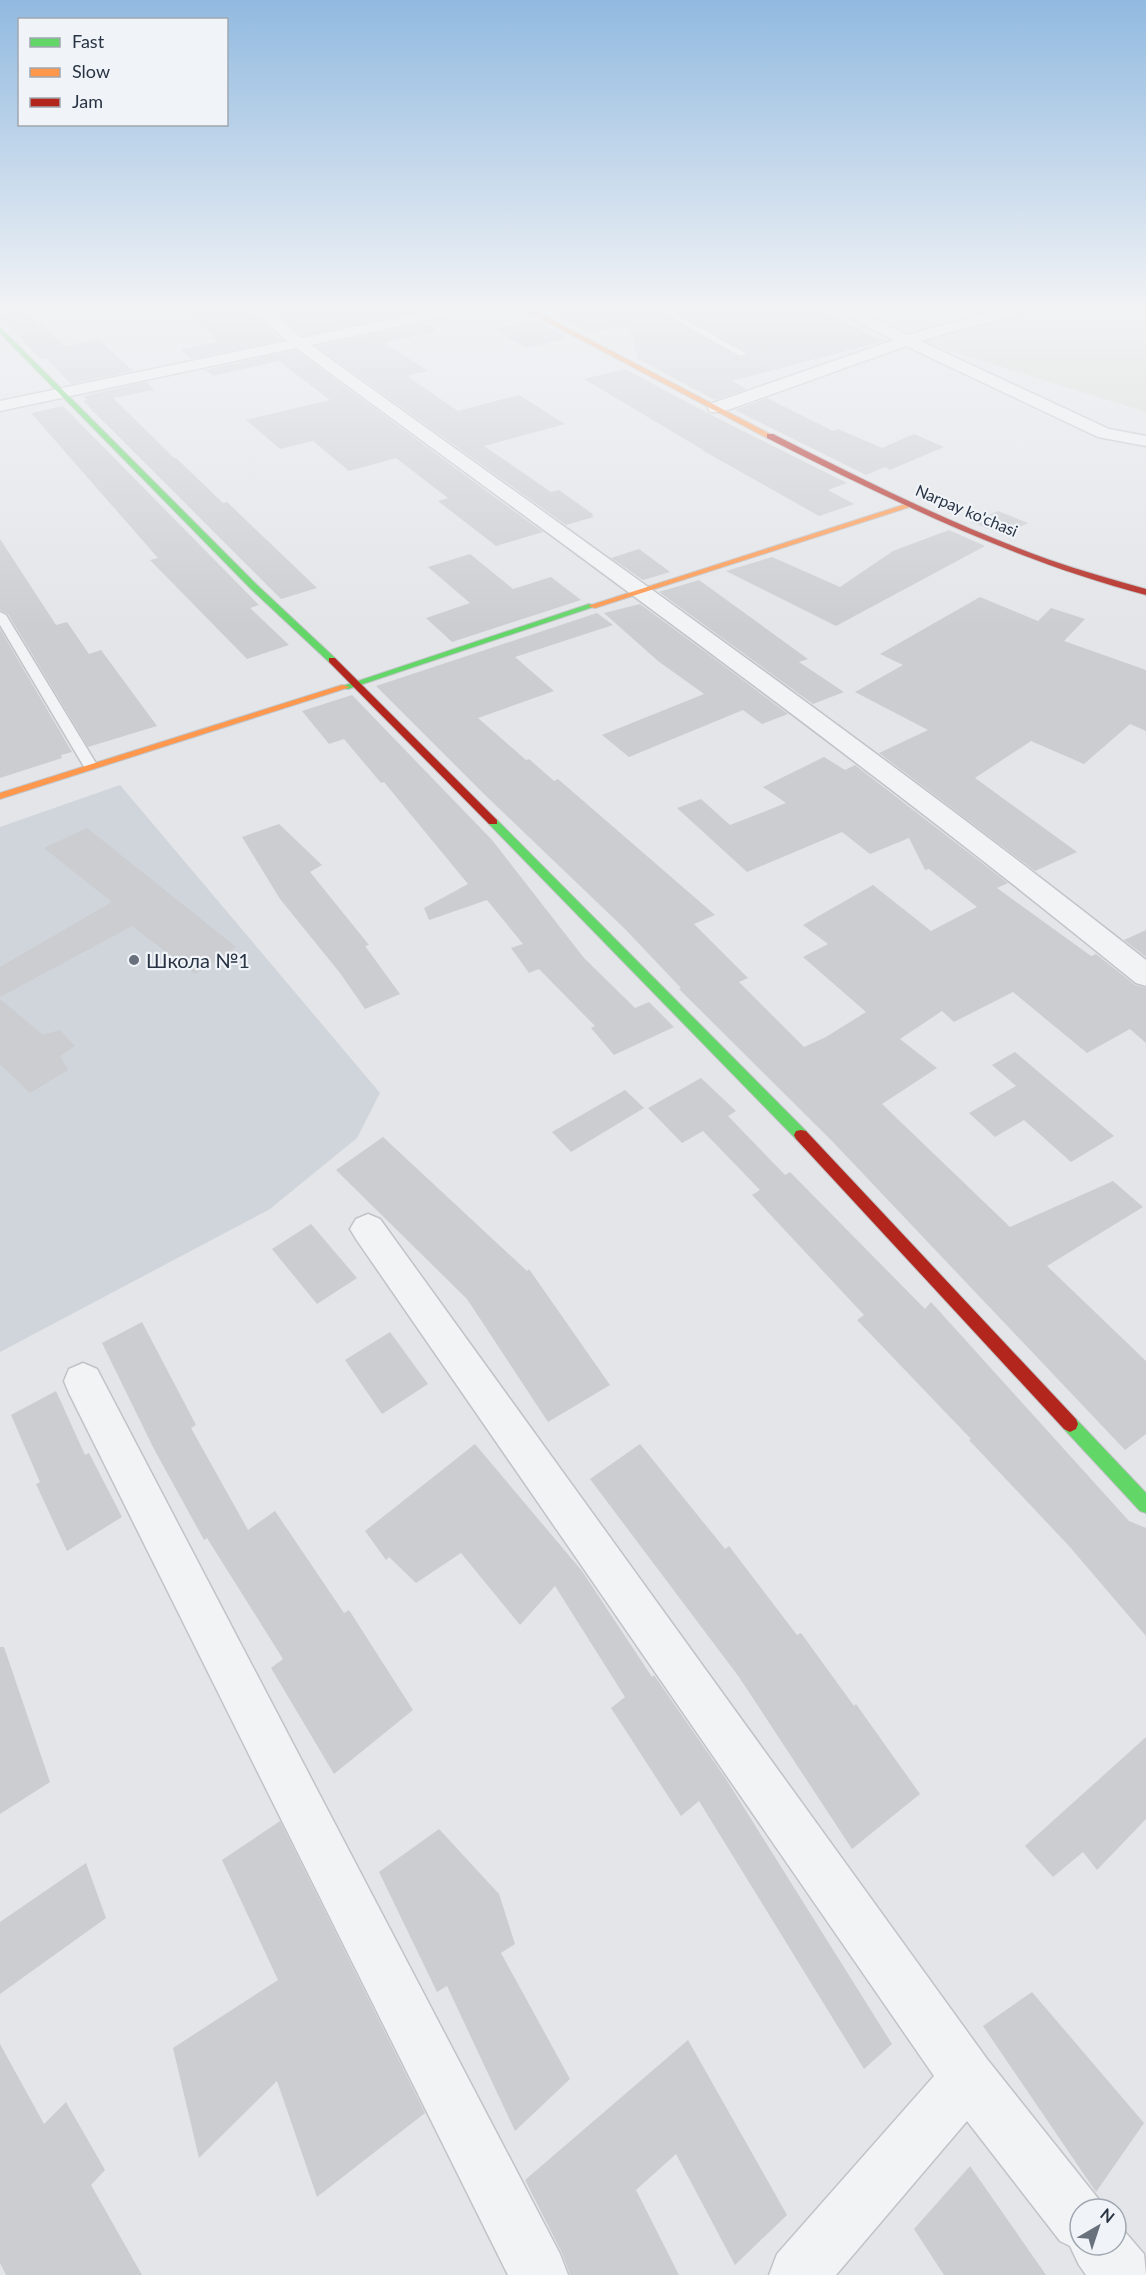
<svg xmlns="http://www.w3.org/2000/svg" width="1146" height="2275" font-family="Lato,sans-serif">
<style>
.built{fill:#d0d5dc}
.green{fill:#d4dcd3}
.building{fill:#cbcdd0}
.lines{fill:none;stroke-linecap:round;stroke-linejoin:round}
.lane-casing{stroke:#c1c3c6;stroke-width:3}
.street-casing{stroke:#c1c3c6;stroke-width:3}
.fast-casing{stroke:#c1c3c6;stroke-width:2}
.slow-casing{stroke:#c1c3c6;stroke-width:2}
.jam-casing{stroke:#c1c3c6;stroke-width:2}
.lane{fill:#f2f3f5;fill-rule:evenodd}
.street{fill:#f2f3f5;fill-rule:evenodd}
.fast{fill:#63d668;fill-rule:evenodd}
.slow{fill:#ff974d;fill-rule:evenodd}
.jam{fill:#b3261e;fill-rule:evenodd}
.poi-dot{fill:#69717d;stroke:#f0f4f8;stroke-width:2}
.labels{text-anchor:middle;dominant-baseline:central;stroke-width:4.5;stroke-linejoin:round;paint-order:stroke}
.far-street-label{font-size:16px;fill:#283343;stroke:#f0f4f8}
.poi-label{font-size:20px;fill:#283343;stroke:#f0f4f8;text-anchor:start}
</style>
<rect width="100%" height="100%" fill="#e3e5e8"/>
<!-- built -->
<path class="built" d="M120 785 380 1093 357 1138 270 1209 0 1352V827Z"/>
<!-- green -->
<path class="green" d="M1036 309H1146V412L919 341Z"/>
<!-- building -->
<g class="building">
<path d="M213 309H250L282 340 192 359 181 349 217 342 211 337 215 336 187 315Z"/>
<path d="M272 309H403L409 313 302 336Z"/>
<path d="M581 309H654L741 358 749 353 672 309H817L884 341 732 381 747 389 715 400 638 359 629 324 589 333 555 315Z"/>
<path d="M24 310 65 346 99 339 133 371 71 384 46 358 41 359 7 324 0 323V314Z"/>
<path d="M535 320 568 338 527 348 494 329Z"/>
<path d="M425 323 438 331 385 343 428 371 407 376 458 411 519 395 565 424 484 446 551 492 559 490 594 515 591 516 594 517 566 525 316 346Z"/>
<path d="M295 350 507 506 543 532 496 546 438 501 448 498 396 458 349 471 313 441 280 449 246 420 330 400 279 361 213 376 205 370Z"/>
<path d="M625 369 711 415 847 483 828 490 854 504 819 516 702 450H703L584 379Z"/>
<path d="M146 382 154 390 113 398 174 458H176L223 503 227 502 317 588 281 599 83 401 87 400 83 396Z"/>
<path d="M767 398 833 431 838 429 882 448 914 434 944 447 890 470 885 467 866 475 735 410Z"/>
<path d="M63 406 259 605 250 608 289 645 247 659 150 560 158 558 31 413Z"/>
<path d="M998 511 1028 523 1004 535 971 522Z"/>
<path d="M949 530 985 546 836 626 726 571 772 557 840 587 893 551Z"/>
<path d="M0 539 56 625 67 622 89 654 101 650 157 726 88 747 8 614 0 610Z"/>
<path d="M639 549 670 572 643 580 611 558Z"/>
<path d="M470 554 513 589 551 577 581 600 452 642 426 618 470 603 428 567Z"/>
<path d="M699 580 808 659 799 662 844 692 813 704 659 592Z"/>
<path d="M980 597 1038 621 1051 608 1085 619 1064 641 1146 670V731L1130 724 1084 764 1031 741 975 778 1077 852 1035 871 879 753 928 730 855 692 903 665 880 654Z"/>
<path d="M640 604 719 662 788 714 762 724 743 710 629 757 602 735 704 694 658 661 604 613Z"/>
<path d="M597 613 613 625 515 657 554 691 478 718 526 760 529 759 554 781 558 779 715 915 694 924 748 978 739 982 804 1047 826 1037 866 1012 803 957 828 944 803 925 873 885 931 931 977 907 929 869 925 870 909 838 870 854 842 832 747 872 677 808 701 799 730 825 786 803 763 787 824 757 845 770 855 765 1008 883 997 888 1091 956 1096 954 1135 985 1146 988V1043L1130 1029 1087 1053 1013 992 954 1022 942 1011 900 1039 937 1068 882 1104 1010 1227 1113 1181 1143 1207 1047 1266 1146 1361V1434L1125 1450 831 1140 679 989 681 988 625 929 484 794 376 686Z"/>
<path d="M0 629 72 752 61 755 62 758 0 778Z"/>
<path d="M352 695 492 840 584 958 635 1008 649 1002 674 1027 614 1055 591 1028 595 1026 539 969 529 973 511 948 523 944 487 900 429 920 424 908 468 884 384 782 381 783 344 739 329 744 302 711Z"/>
<path d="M279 824 322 865 310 872 369 945 365 946 400 994 365 1009 340 973 280 899 242 837Z"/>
<path d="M87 828 236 947 195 974 132 926 0 997V967L112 902 44 848Z"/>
<path d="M1146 930V957L1124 940Z"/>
<path d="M0 999 43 1035 60 1030 75 1046 60 1056 68 1070 30 1093 0 1064Z"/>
<path d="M1015 1052 1114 1136 1071 1162 1024 1120 995 1137 969 1113 1016 1086 992 1065Z"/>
<path d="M701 1078 736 1111 728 1116 785 1175 790 1172 925 1309 931 1302 1129 1521 1146 1528V1636L1069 1546 969 1440 971 1439 857 1320 864 1315 752 1195 760 1190 703 1131 682 1143 648 1108Z"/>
<path d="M625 1090 644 1108 571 1152 552 1132Z"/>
<path d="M383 1137 527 1271 529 1269 610 1385 548 1422 467 1299 336 1170Z"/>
<path d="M311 1224 357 1278 317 1304 272 1249Z"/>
<path d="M142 1322 196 1425 191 1428 248 1530 275 1511 344 1613 349 1610 413 1710 334 1774 271 1668 283 1659 207 1538 204 1540 154 1449 102 1343Z"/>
<path d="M390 1332 428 1384 382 1414 345 1360Z"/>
<path d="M56 1391 85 1455 89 1453 122 1517 67 1551 36 1484 40 1482 11 1415Z"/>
<path d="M475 1444 582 1571 652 1677 654 1675 726 1779 892 2044 864 2069 699 1801 681 1816 611 1708 625 1697 555 1586 520 1625 461 1553 416 1583 389 1557 386 1560 365 1531Z"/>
<path d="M640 1444 725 1549 729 1546 797 1635 801 1633 854 1706 856 1704 920 1794 852 1849 739 1677 590 1479Z"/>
<path d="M0 1647H4L50 1782 0 1814Z"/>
<path d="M1146 1737V1819L1097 1870 1083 1852 1053 1877 1025 1846Z"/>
<path d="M280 1821 425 2113 317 2197 277 2081 199 2158 173 2048 278 1980 222 1860Z"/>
<path d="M439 1829 499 1894 515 1944 501 1953 570 2079 515 2131 447 1986 437 1992 379 1872Z"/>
<path d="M86 1863 106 1918 0 1994V1922Z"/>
<path d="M1032 1992 1144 2123 1096 2192 983 2026Z"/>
<path d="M688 2040 787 2215 735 2265 676 2154 636 2190 679 2275H570L562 2253 525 2180Z"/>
<path d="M0 2044 44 2124 66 2102 105 2170 91 2185 142 2275H6L0 2263Z"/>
<path d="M970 2166 1046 2275H944L914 2229Z"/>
</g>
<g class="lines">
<defs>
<g id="lane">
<path d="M656 309H667L747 354 740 356Z"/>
<path d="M0 612 6 615 97 765 95 768H85L83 765 0 625Z"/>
</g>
<g id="street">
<path d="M252 309H268L301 338 439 309H469L462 313 311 345C592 547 875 746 1146 960V986L1136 983C864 761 579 556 296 348L0 411V401L287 341Z"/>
<path d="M833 309H853L907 335 1000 309H1025L1023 312 920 341 1109 429 1146 436V446L1098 437 906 346 722 412H710L708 408 710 404 894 340Z"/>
<path d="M368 1214 380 1219 987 2059 1100 2201 1104 2209H1080V2245H1116V2223L1119 2225 1144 2254 1146 2275H1086L1079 2265 1070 2246 1060 2241 967 2121 836 2275H769L777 2254 934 2076 356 1239 350 1229 356 1219Z"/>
<path d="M83 1363 97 1369 560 2254 568 2275H508L69 1393 64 1381 69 1369Z"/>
</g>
<g id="fast">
<path d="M0 327 257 585 335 658V662H329L251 589 0 333Z"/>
<path d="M589 604 596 606 348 689 340 687Z"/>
<path d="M493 819 497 820 806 1131 808 1135 806 1139H796L489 824 488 822Z"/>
<path d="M1070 1416 1076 1419 1146 1493V1513L1140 1511 1064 1429 1062 1424 1064 1419Z"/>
</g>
<g id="slow">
<path d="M523 309H531L774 436 767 438Z"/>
<path d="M909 503 916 505 595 608 588 606Z"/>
<path d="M342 685 350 687 0 799V793Z"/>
</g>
<g id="jam">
<path d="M767 434H773C863 480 955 526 1050 560 1082 571 1114 580 1146 589V595C1013 560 889 499 767 438Z"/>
<path d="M329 658H335L497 820V824H489L329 662Z"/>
<path d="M801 1130 806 1131 1076 1419 1078 1424 1076 1429 1070 1432 1064 1429 796 1139 794 1135 796 1131Z"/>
</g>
</defs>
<!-- lane casing -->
<use href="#lane" class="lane-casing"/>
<!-- street casing -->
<use href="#street" class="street-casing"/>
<!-- fast casing -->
<use href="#fast" class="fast-casing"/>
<!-- slow casing -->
<use href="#slow" class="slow-casing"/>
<!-- jam casing -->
<use href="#jam" class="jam-casing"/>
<!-- lane -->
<use href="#lane" class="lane"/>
<!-- street -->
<use href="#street" class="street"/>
<!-- fast -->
<use href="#fast" class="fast"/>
<!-- slow -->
<use href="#slow" class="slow"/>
<!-- jam -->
<use href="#jam" class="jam"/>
</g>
<!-- sky -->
<linearGradient id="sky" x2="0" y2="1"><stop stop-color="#91bae0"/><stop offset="0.49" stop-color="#f2f3f5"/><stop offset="1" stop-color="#f2f3f5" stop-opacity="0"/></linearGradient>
<rect width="1146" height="628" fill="url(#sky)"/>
<!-- markers -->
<circle class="poi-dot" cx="134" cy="960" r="6"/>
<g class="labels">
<!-- far-street labels -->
<g class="far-street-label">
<text transform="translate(967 510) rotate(23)">Narpay ko'chasi</text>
</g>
<!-- poi labels -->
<g class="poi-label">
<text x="146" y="960">Школа №1</text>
</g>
</g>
<!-- legend -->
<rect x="18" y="18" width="210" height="108" fill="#f0f4f8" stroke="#a0a7b0" stroke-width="1.5"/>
<rect x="30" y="38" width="30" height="9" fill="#63d668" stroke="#a0a7b0" stroke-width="1.5"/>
<text x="72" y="48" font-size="18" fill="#283343">Fast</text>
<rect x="30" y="68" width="30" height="9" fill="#ff974d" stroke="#a0a7b0" stroke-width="1.5"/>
<text x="72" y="78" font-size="18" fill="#283343">Slow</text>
<rect x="30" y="98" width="30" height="9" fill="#b3261e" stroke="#a0a7b0" stroke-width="1.5"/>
<text x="72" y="108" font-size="18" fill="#283343">Jam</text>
<!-- north arrow -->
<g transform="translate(1098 2227) rotate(39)"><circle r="28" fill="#f0f4f8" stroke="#a0a7b0" stroke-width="1.5"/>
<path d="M0-4.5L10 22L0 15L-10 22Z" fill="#69717d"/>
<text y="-9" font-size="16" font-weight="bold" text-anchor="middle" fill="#283343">N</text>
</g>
</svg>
